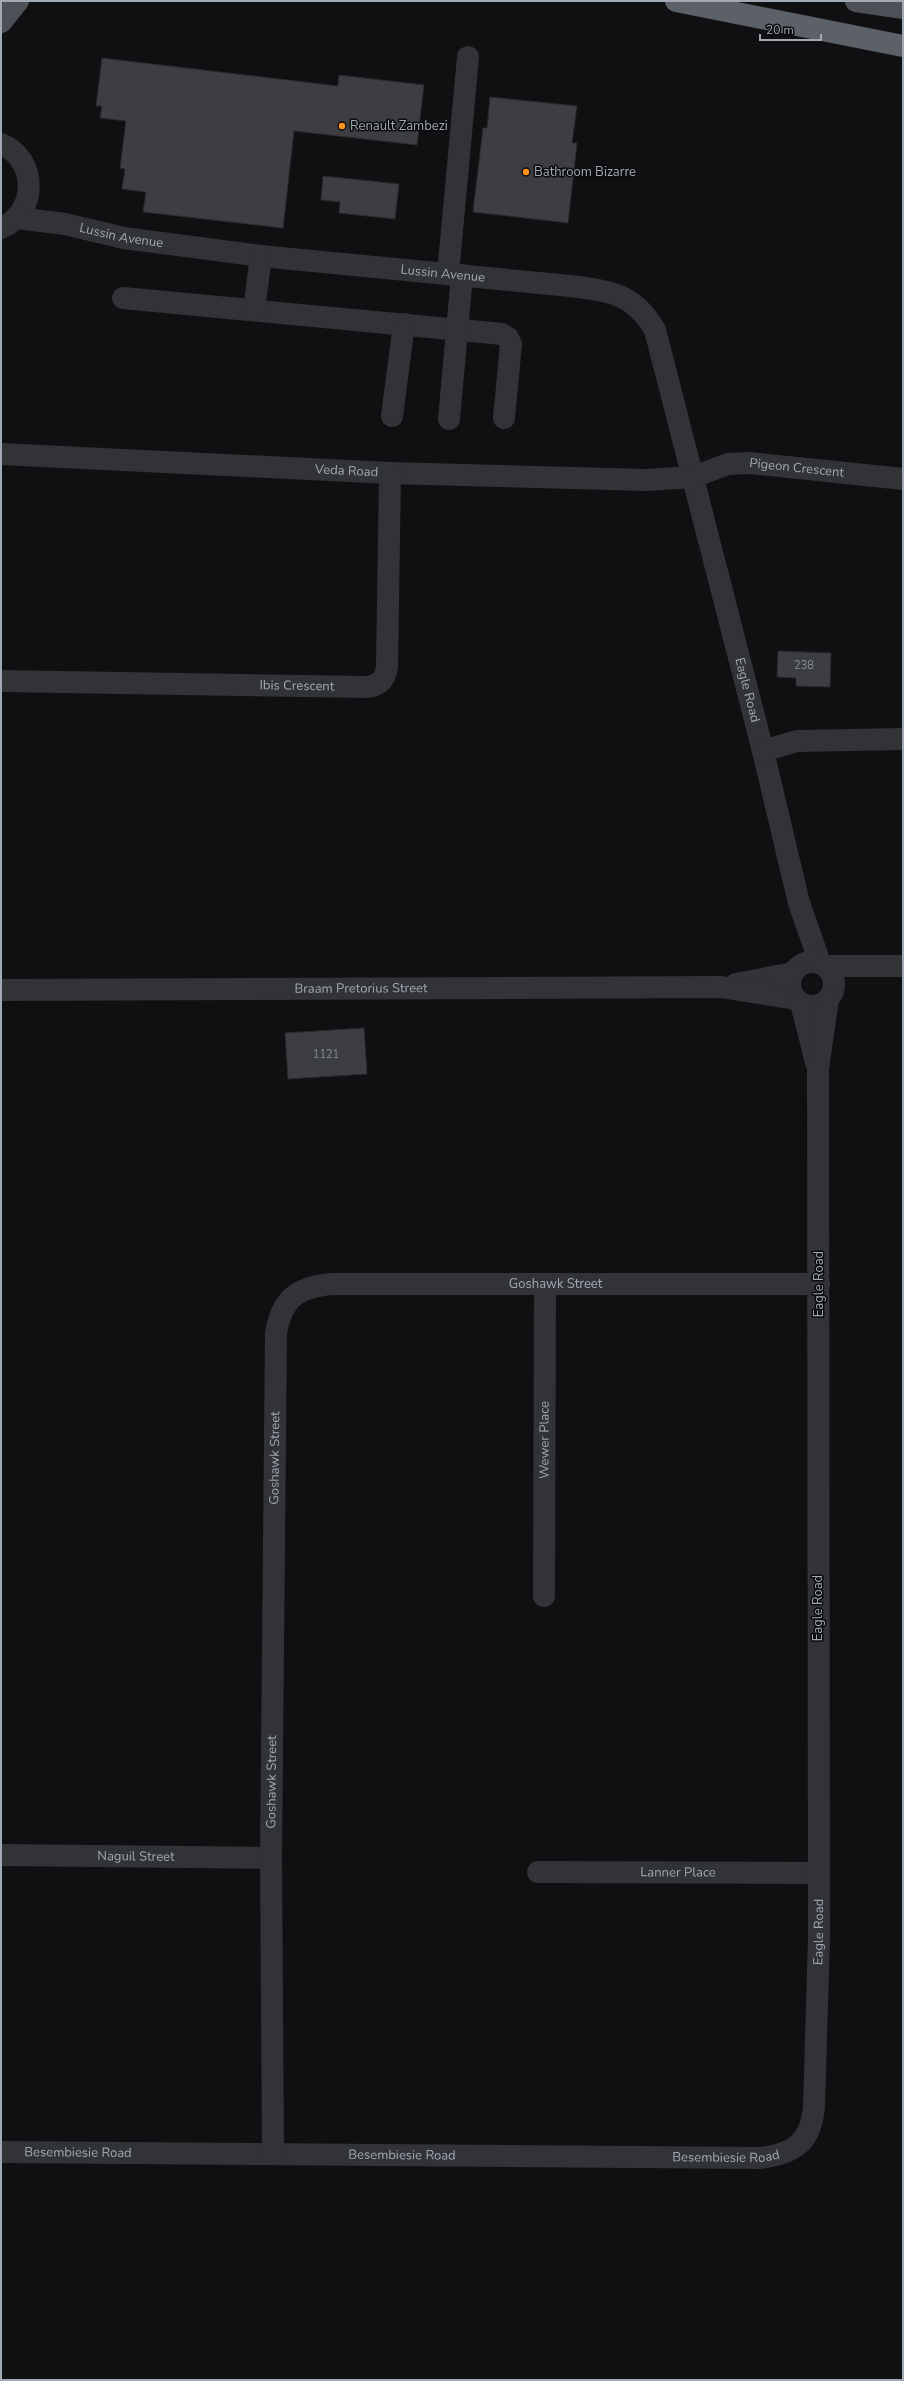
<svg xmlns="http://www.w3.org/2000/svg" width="904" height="2381" font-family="'Nunito Sans',sans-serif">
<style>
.building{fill:#3c3e42;stroke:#2a2a2e}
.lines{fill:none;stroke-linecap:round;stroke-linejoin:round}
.minor{stroke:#313337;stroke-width:22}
.major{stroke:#4d5056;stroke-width:22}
.highway{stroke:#5c6168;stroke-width:22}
.poi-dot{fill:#ff941b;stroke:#0b0b0d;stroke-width:1.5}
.labels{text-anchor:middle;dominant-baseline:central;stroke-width:3;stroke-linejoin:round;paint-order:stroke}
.number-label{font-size:11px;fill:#878e98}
.poi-label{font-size:13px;fill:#a0a9b4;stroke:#0b0b0d;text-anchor:start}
.street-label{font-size:13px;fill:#a0a9b4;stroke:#0b0b0d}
</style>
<rect width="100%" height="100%" fill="#101012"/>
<!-- building -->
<g class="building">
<path d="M102 58 338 86 339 75 424 85 417 145 294 131 283 228 143 212 146 192 122 189 125 169 120 168 126 121 100 118 102 106H96Z"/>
<path d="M490 97 577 106 572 143H577L568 223 473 212 483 128H487Z"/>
<path d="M323 176 399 184 395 219 339 213 340 202 321 200Z"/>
<path d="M778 651 831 653 830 687 796 686V678L777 677Z"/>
<path d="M364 1028 367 1074 288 1079 285 1033Z"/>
</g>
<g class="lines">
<!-- minor -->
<g class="minor">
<path d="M1 144C38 159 38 213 1 228"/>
<path id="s1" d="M17 218 65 224 124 238 261 256 570 286C609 291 634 293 655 330L763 751 799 903 820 963"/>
<path d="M448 274 468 57"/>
<path d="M123 298 502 334 508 338 511 344 504 418"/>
<path d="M254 310 261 256"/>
<path d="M392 416 404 324"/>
<path d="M449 419 462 275"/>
<path id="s2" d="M1 454 390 473 646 480 693 477 728 464 750 463 903 479"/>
<path id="s3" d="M1 681 367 687C380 685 385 680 387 667L390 473"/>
<path d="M763 751 797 741 903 739"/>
<circle cx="812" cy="984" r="22"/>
<path d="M825 966H903"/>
<path d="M736 984 793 973"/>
<path id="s4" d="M1 990 721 987 796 999"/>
<path d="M801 1003 816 1062"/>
<path id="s5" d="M544 1596 545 1285"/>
<path id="s6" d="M1 1855 271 1858"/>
<path id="s7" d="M538 1872 818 1873"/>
<path id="s8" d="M1 2152 760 2158C794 2154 811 2142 814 2107L819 1937 818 1069 828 999"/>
<path id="s9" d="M273 2153 271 1858 276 1333C282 1298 298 1287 332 1284H819"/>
</g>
<!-- major -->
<g class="major">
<path d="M856 1 903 8"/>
<path d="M1 22 18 1"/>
</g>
<!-- highway -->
<path class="highway" d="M676 1 903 46"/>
</g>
<!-- markers -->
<g class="poi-dot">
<circle cx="342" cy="126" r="4"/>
<circle cx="526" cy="172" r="4"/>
</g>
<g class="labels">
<!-- number labels -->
<g class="number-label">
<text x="804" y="665">238</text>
<text x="326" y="1054">1121</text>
</g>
<!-- poi labels -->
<g class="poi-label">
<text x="350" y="126">Renault Zambezi</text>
<text x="534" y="172">Bathroom Bizarre</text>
</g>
<!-- street labels -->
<g class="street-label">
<text stroke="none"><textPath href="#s1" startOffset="106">Lussin Avenue</textPath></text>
<text stroke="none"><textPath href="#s1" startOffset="430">Lussin Avenue</textPath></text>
<text stroke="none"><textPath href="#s2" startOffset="799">Pigeon Crescent</textPath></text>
<text stroke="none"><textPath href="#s2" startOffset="346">Veda Road</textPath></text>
<text stroke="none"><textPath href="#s3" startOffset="296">Ibis Crescent</textPath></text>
<text stroke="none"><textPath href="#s1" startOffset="1030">Eagle Road</textPath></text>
<text stroke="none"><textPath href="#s4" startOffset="360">Braam Pretorius Street</textPath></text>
<text transform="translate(819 1284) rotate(-90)">Eagle Road</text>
<text stroke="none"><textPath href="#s9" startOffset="1126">Goshawk Street</textPath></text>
<text stroke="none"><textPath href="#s5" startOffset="156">Wewer Place</textPath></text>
<text stroke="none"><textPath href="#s9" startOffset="695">Goshawk Street</textPath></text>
<text transform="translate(818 1608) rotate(-90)">Eagle Road</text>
<text stroke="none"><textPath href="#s9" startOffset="371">Goshawk Street</textPath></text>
<text stroke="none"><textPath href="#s6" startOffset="135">Naguil Street</textPath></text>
<text stroke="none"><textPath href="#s7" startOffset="140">Lanner Place</textPath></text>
<text stroke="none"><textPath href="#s8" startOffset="1017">Eagle Road</textPath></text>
<text stroke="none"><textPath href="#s8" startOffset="77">Besembiesie Road</textPath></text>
<text stroke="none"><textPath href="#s8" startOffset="401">Besembiesie Road</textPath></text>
<text stroke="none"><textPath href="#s8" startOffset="725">Besembiesie Road</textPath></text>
</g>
</g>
<!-- border -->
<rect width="904" height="2381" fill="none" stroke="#a0a9b4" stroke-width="4"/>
<!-- scale -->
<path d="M760 34v6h61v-6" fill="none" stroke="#a0a9b4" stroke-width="2"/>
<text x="766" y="34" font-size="12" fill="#a0a9b4" stroke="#0b0b0d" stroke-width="3" paint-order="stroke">20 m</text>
</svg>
